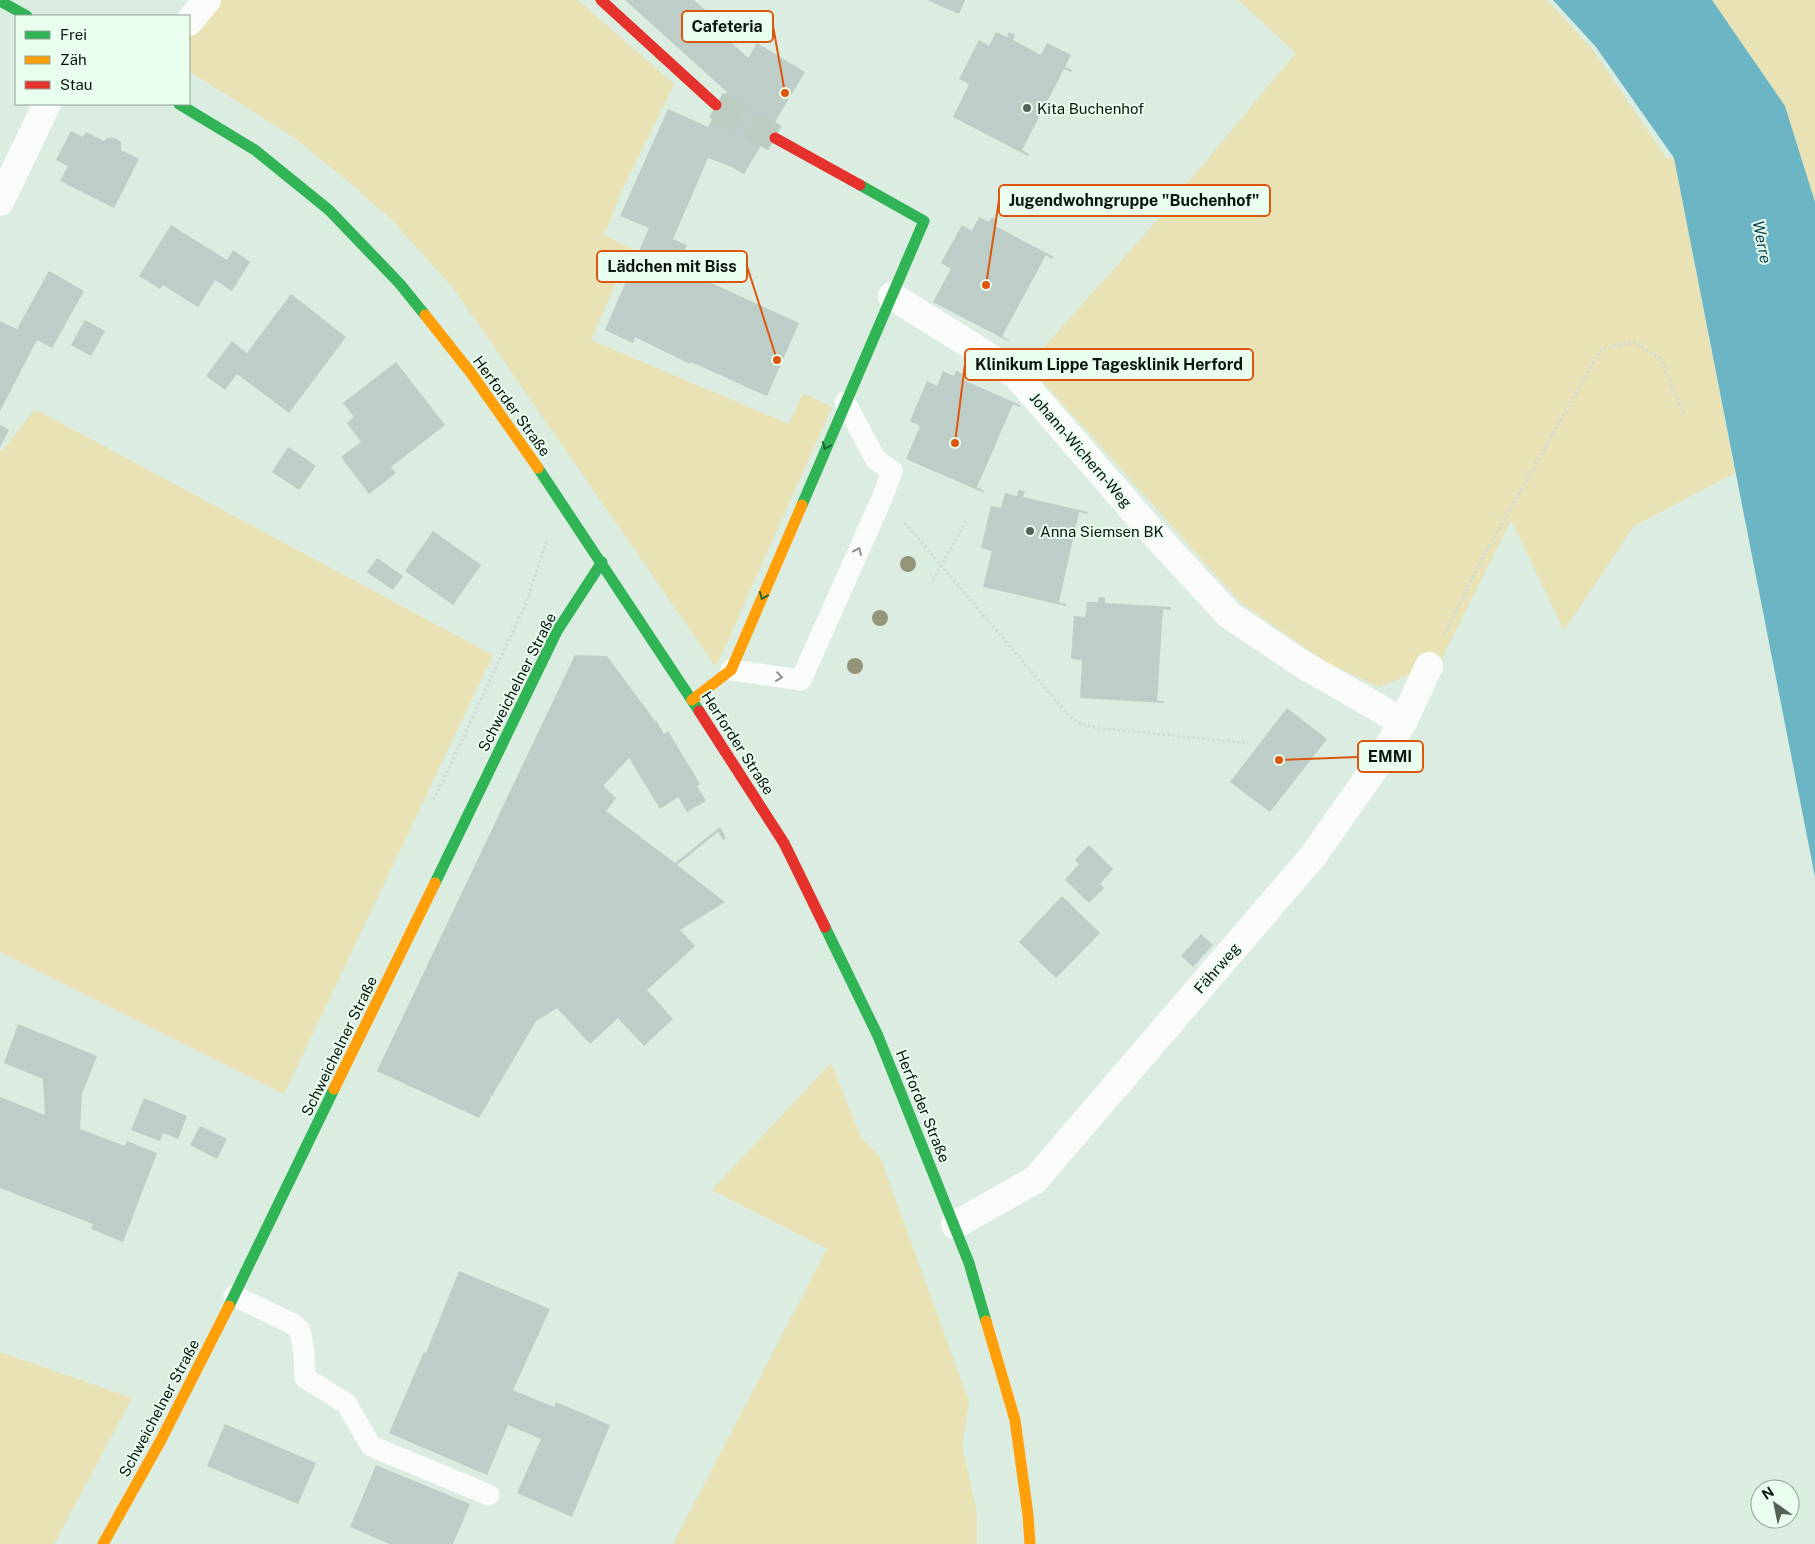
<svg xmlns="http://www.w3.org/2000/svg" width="1815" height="1544" font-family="'Public Sans',sans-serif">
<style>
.green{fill:#e9e2b5}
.water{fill:#6bb5c5}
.building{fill:#bdcdc7}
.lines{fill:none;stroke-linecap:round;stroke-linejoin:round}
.secondary-tunnel{stroke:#bcccc0;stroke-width:28;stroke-dasharray:28 14;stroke-linecap:butt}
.path{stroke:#d4dad6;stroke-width:3;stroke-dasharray:2.5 2.5;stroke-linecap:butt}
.lane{stroke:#fafcfa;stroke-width:21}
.street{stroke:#fafcfa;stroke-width:28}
.fast{stroke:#30b455;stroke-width:11}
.slow{stroke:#ff9f0a;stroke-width:11}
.jam{stroke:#e5322d;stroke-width:11}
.tree{fill:#949478}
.oneway{stroke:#1d6532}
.oneway2{stroke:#8e9490}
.poi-dot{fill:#536158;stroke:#eafef0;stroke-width:2}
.labels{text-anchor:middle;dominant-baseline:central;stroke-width:4;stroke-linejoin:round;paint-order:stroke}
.poi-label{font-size:15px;fill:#0a160e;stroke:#eafef0;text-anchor:start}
.street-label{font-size:15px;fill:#0a160e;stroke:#eafef0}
.water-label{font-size:16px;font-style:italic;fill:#094453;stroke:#eafef0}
.leader{fill:none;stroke:#dd560c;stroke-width:2}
.callout-dot{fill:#dd560c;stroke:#eafef0;stroke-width:2}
.callout{fill:#eafef0;stroke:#dd560c;stroke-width:2}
.callout-label{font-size:16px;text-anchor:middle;font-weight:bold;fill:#0a160e}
</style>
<rect width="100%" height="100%" fill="#dbece0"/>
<!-- green -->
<g class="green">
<path d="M221 0H578L674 84 623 188 604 235 631 248 591 340 789 424 803 393 832 407 716 667 454 289 391 219 344 178 296 139 189 71V38Z"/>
<path d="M1238 0H1547L1592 49 1667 159 1674 158 1735 473 1634 526 1564 630 1511 520 1440 662 1379 687 1326 662 1240 602 1028 365 1147 232 1296 53Z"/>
<path d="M1712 0H1815V202L1785 106Z"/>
<path d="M35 409 493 655 284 1094 0 952V449L3 450Z"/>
<path d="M831 1063 861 1138 880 1157 969 1402 962 1445 977 1513V1544H673L827 1249 712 1190Z"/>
<path d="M0 1352 132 1398 54 1544H0Z"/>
</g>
<!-- water -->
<path class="water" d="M1553 0H1712L1785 106 1815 202V877L1674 158 1596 47Z"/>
<!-- building -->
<g class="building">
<path d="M625 0H694L724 27 719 31 748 58 757 43 805 72 744 174 732 167 708 158 673 239 687 245 678 268 799 323 767 396 691 362 690 364 635 337 633 343 605 330 649 228 620 216 668 109 708 127 727 92Z"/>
<path d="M927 0H965L959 14Z"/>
<path d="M996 32 1007 37 1009 32 1015 35 1013 40 1041 55 1047 43 1071 55 1065 67 1072 70 1071 72 1064 69 1022 150 1029 154 1028 156 953 117 969 84 959 79 979 40 989 46Z"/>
<path d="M71 131 83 137 86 132 104 141 107 138H115L121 142V150L139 159 114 208 60 181 68 166 56 160Z"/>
<path d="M979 217 989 222 992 217 998 221 995 226 1054 257 1052 259 1046 255 1002 336 1009 340 1008 341 933 302 951 269 941 263 962 225 972 231Z"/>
<path d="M171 225 227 260 233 250 250 262 232 291 215 280 198 307 163 285 160 289 139 276Z"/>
<path d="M49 271 84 291 52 348 37 340 0 411V321L17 329Z"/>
<path d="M291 294 346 337 289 413 237 374 225 390 206 376 232 341 247 353Z"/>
<path d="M85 320 105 331 91 356 71 345Z"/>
<path d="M396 362 445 425 391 467 396 473 369 494 341 457 361 442 347 423 354 417 343 403Z"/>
<path d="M943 371 954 376 956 371 963 374 961 379 1020 405V407L1013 404 977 487 984 491V493L906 459 920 426 910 421 927 381 937 386Z"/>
<path d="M0 425 9 430 0 447Z"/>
<path d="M288 447 316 466 299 490 272 472Z"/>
<path d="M1018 490 1025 491 1023 497 1088 512 1087 514 1079 512 1059 602 1066 604V606L983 587 992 551 981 548 991 506 1001 508 1005 493 1017 496Z"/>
<path d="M433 531 481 565 453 605 405 571Z"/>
<path d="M377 558 403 576 393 590 367 572Z"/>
<path d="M1099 597 1105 598V603L1171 607V610L1163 609 1157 701H1164V703L1080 698 1082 660 1071 659 1074 616 1085 617 1087 602H1098Z"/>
<path d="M575 655 607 656 655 721 656 720 664 734 668 731 700 784 697 786 706 801 687 812 678 797 660 809 629 758 603 786 616 798 606 811 675 863 720 827 726 838 723 840 718 832 677 865 725 902 680 930 695 946 647 990 673 1019 644 1046 618 1018 590 1044 557 1008 536 1021 479 1118 377 1071Z"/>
<path d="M1287 708 1327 739 1270 812 1230 782Z"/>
<path d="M1089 845 1113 869 1100 884 1104 888 1089 903 1065 880 1079 864 1075 860Z"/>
<path d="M1062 896 1100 933 1056 978 1019 942Z"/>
<path d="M1201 934 1213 945 1193 967 1181 956Z"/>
<path d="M18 1024 97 1056 82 1094 80 1129 125 1146 127 1141 157 1153 123 1242 91 1229 93 1224 0 1188V1097L45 1115 43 1079 4 1063Z"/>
<path d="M144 1098 187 1116 178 1139 163 1133 160 1141 131 1130Z"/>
<path d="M200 1126 227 1139 217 1159 190 1145Z"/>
<path d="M459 1271 550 1309 513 1390 554 1407 556 1402 610 1425 572 1517 517 1493 541 1439 508 1425 487 1475 389 1433 424 1352 426 1353Z"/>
<path d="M225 1424 316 1463 298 1504 207 1466Z"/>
<path d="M376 1465 470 1504 453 1544H390L350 1527Z"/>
</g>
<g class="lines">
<!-- secondary-tunnel -->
<path class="secondary-tunnel" d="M716 105 775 138"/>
<!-- path -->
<g class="path">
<path d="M905 523 1069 716 1081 724 1097 728 1248 743"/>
<path d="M933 580 966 521"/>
<path d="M1444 636 1479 564 1601 349 1634 342 1660 358 1684 414"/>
<path d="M434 800 527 601 547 540"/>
</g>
<!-- lane -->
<g class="lane">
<path d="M731 670 801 680 883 496 892 471 876 460 845 402"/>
<path d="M234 1296 293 1324 300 1330 304 1352 305 1378 346 1403 371 1446 489 1495"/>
</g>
<!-- street -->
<g class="street">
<path d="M189 22 207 0"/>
<path d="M0 202 47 104"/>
<path d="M892 296 991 358 1017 376 1146 525 1229 615 1302 664 1403 722"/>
<path d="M955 1225 1035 1180 1313 856 1379 762 1403 722 1429 666"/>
</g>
<!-- fast -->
<g class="fast">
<path d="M0 1 27 16"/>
<path d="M179 104 255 150 329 210 400 284 425 315"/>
<path d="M538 468 699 711"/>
<path d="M802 505 924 221 860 185"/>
<path d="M435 883 557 631 602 562"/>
<path d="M825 927 878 1036 969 1263 986 1321"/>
<path d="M229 1306 334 1089"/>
</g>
<!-- slow -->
<g class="slow">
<path d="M425 315 471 373 538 468"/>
<path d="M692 700 731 670 802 505"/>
<path d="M334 1089 435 883"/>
<path d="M986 1321 1015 1420 1028 1515 1030 1544"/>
<path d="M103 1544 161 1440 229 1306"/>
</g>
<!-- jam -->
<g class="jam">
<path d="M601 0 716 105"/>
<path d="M775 138 860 185"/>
<path d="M699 711 784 843 825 927"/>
</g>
</g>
<!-- trees -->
<g class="tree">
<circle cx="908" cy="564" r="8"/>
<circle cx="880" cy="618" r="8"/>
<circle cx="855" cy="666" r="8"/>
</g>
<!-- one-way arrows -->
<defs><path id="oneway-chevron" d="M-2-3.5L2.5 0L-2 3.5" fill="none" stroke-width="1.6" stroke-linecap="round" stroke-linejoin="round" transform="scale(1.25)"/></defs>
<g class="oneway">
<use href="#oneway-chevron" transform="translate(826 446) rotate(113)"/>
<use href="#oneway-chevron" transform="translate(763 596) rotate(113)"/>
</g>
<g class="oneway2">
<use href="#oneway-chevron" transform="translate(858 551) rotate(-66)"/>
<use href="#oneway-chevron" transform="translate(779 677) rotate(8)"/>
</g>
<!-- markers -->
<g class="poi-dot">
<circle cx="1027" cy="108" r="5"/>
<circle cx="1030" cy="531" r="5"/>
</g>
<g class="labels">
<!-- poi labels -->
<g class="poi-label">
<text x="1037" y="108">Kita Buchenhof</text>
<text x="1040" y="531">Anna Siemsen BK</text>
</g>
<!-- street labels -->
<g class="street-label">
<text transform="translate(512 406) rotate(54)">Herforder Straße</text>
<text transform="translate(1081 450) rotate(49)">Johann-Wichern-Weg</text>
<text transform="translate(517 682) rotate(-63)">Schweichelner Straße</text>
<text transform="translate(738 743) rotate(57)">Herforder Straße</text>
<text transform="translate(1217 968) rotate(-49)">Fährweg</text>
<text transform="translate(339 1046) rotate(-64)">Schweichelner Straße</text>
<text transform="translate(923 1106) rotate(68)">Herforder Straße</text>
<text transform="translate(159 1408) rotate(-62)">Schweichelner Straße</text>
</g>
<!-- water labels -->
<g class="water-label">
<text transform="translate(1762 242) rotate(79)">Werre</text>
</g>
</g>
<!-- callouts -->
<path class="leader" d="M785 93L773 26M986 285L999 200M777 360L747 266M955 443L965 364M1279 760L1358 757"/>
<g class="callout-dot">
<circle cx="785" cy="93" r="5"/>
<circle cx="986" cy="285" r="5"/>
<circle cx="777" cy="360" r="5"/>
<circle cx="955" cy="443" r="5"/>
<circle cx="1279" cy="760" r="5"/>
</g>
<g class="callout">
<rect x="682" y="11" width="91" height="31" rx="5"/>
<rect x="999" y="185" width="271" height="31" rx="5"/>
<rect x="597" y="251" width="150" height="31" rx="5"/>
<rect x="965" y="349" width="288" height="31" rx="5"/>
<rect x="1358" y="741" width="65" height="31" rx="5"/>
</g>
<g class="callout-label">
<text x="727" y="32">Cafeteria</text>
<text x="1134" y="206">Jugendwohngruppe "Buchenhof"</text>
<text x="672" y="272">Lädchen mit Biss</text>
<text x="1109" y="370">Klinikum Lippe Tagesklinik Herford</text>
<text x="1390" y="762">EMMI</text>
</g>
<!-- legend -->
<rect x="15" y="15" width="175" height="90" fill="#eafef0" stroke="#90a196"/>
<rect x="25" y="31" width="25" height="8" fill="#30b455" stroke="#90a196"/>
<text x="60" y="40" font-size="15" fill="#0a160e">Frei</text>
<rect x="25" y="56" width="25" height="8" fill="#ff9f0a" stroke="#90a196"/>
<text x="60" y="65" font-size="15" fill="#0a160e">Zäh</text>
<rect x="25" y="81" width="25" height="8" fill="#e5322d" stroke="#90a196"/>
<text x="60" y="90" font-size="15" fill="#0a160e">Stau</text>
<!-- north arrow -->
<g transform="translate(1775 1504) rotate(327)"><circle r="24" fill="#eafef0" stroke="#90a196"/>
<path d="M0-4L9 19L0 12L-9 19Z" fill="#536158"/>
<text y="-8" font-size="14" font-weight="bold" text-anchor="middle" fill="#0a160e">N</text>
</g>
</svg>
